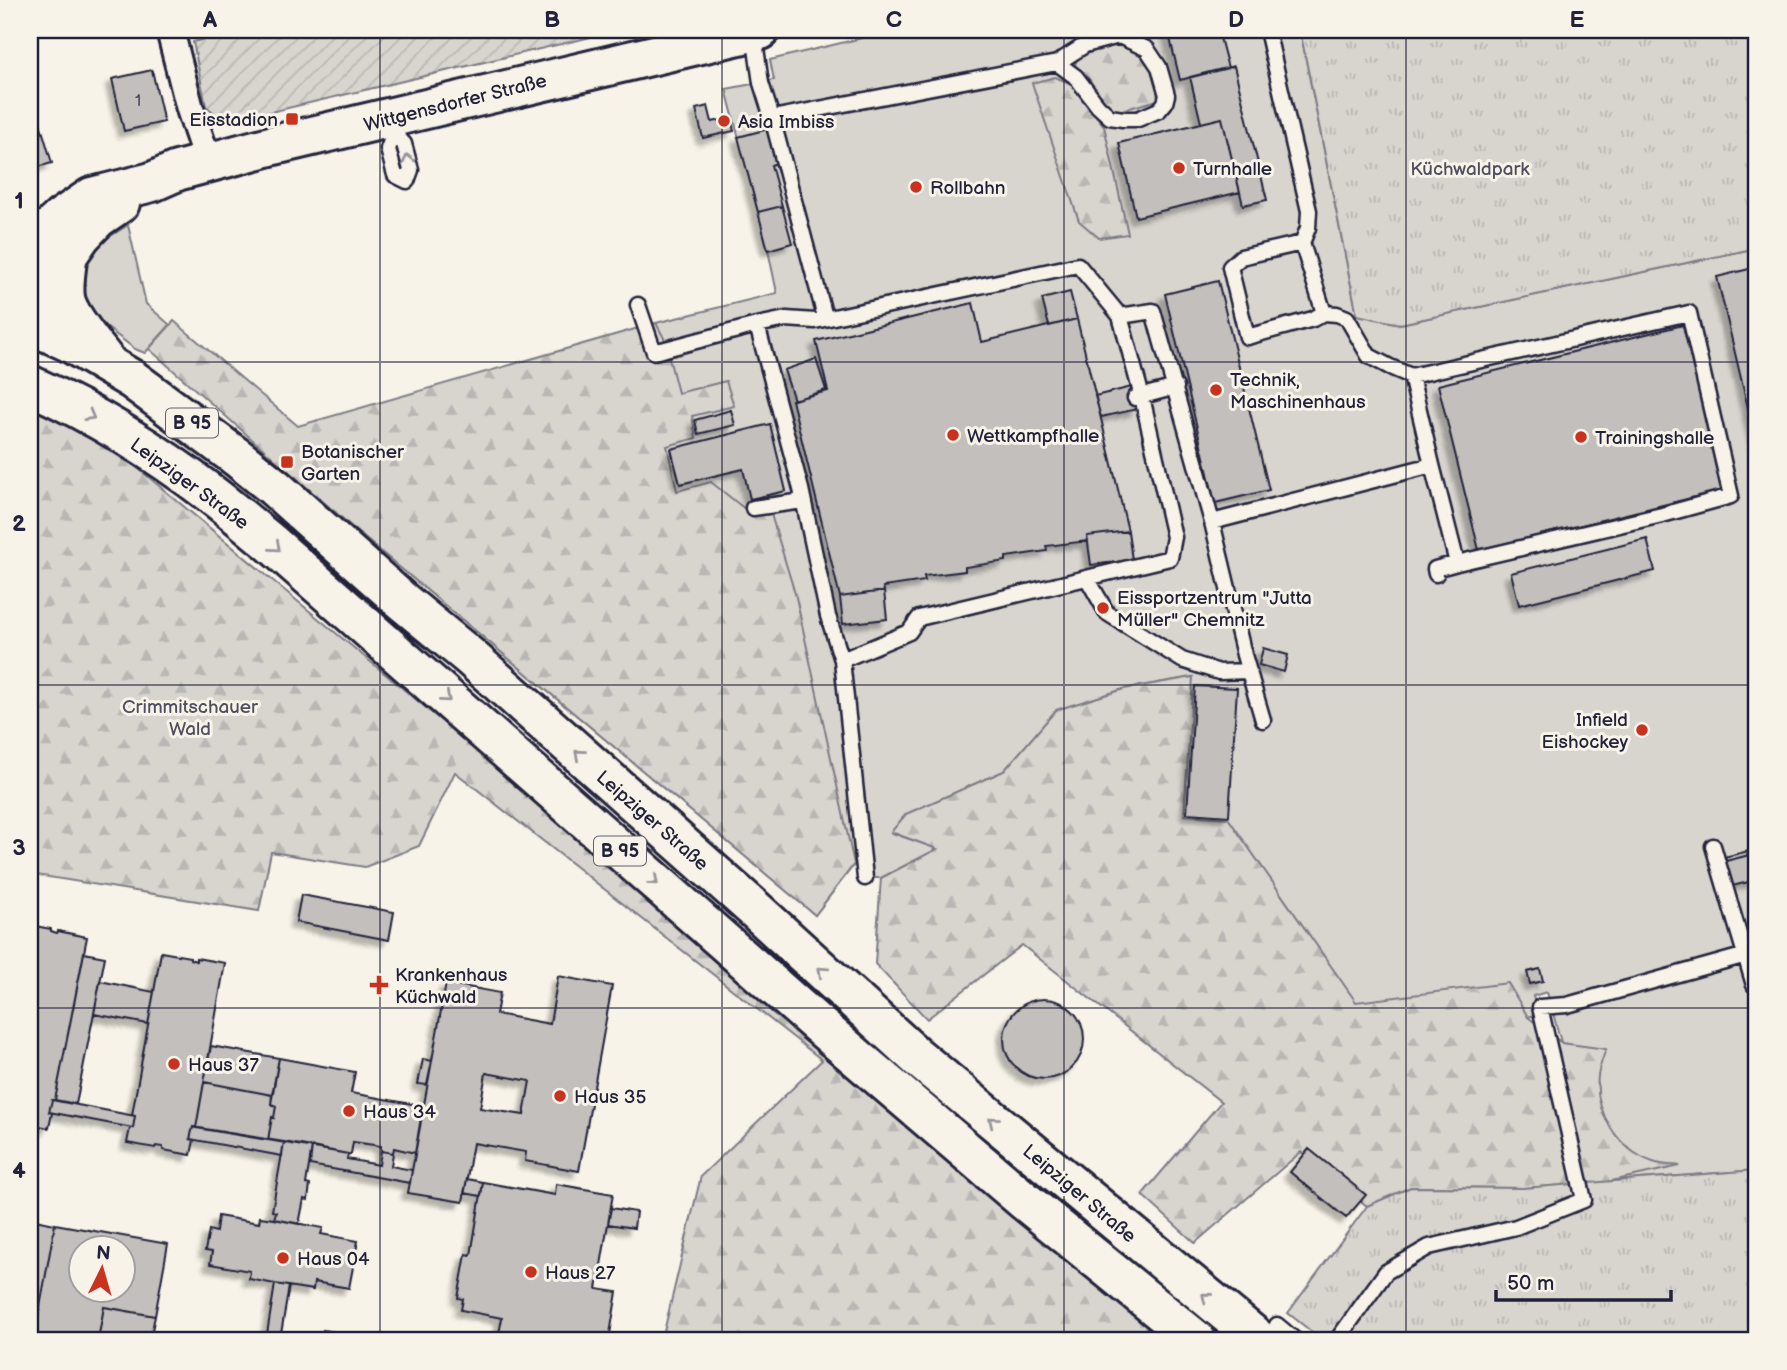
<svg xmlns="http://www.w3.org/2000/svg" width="1787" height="1370" viewBox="0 0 1787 1370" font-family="'Balsamiq Sans',sans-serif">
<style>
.grass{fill:#d8d5cf;stroke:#7d7c85;stroke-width:2}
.forest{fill:url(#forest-firs);stroke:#7d7c85;stroke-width:2}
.park{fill:url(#park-tufts);stroke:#7d7c85;stroke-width:2}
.garden{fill:url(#garden-furrows);stroke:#7d7c85;stroke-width:2}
.building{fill:#c2bfbd;stroke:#22223b;stroke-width:2;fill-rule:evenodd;filter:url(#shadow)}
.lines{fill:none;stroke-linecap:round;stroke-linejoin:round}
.lane-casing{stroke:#22223b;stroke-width:19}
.street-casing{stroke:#22223b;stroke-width:32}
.secondary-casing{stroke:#22223b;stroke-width:44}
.primary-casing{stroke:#22223b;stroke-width:44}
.lane{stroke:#f7f3e8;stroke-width:14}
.street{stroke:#f7f3e8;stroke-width:26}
.secondary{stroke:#f7f3e8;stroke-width:38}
.primary{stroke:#f7f3e8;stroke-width:38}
.oneway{stroke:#97959a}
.grid{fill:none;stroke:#22223b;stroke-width:2;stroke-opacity:0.55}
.poi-dot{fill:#c8321e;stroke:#f7f3e8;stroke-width:2.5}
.labels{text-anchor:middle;stroke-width:6;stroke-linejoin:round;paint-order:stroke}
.number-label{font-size:16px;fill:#4a495c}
.shield{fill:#f7f3e8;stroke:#62616f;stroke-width:2}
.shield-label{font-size:18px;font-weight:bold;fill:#22223b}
.street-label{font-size:19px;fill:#22223b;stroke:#f7f3e8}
.poi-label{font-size:19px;fill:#22223b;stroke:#f7f3e8;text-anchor:start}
.park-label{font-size:19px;fill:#504f60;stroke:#f7f3e8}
.neatline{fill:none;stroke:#22223b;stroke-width:2.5}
.grid-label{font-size:23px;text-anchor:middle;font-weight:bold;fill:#22223b}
</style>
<defs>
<pattern id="forest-firs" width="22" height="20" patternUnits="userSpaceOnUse" patternTransform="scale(1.75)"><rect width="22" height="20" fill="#d8d5cf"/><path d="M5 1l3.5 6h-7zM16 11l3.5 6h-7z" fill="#b9b7b3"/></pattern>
<pattern id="park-tufts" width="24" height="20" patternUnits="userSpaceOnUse" patternTransform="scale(1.75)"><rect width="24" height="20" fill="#d8d5cf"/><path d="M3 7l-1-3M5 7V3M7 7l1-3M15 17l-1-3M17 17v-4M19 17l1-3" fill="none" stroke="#b9b7b3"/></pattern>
<pattern id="garden-furrows" width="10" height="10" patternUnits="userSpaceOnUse" patternTransform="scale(1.75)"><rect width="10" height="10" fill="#d8d5cf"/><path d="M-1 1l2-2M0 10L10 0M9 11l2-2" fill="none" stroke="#b9b7b3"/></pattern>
<filter id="shadow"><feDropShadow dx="-6" dy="6" stdDeviation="2" flood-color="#0004"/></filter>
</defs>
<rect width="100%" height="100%" fill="#f7f3e8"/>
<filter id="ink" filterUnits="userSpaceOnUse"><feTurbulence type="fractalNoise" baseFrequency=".0143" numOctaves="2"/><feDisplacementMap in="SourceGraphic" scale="14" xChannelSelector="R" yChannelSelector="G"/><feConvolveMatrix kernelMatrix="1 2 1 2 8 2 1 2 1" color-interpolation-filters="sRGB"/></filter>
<g filter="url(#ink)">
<path class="grass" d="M895,30H1300L1357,315L1400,324L1757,248V1170L1600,1182L1547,992L1533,996L1537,1014L1528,1017L1344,1045L1184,815L1192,677L1124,689L1056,710L1004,771L906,814L892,833L938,849L881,878H865L854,865L815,915L367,540L312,491L315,421L660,337L656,323L777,293L768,250L726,89L774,80L770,60Z
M128,225L146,304L170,325L145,353L135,349L97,320L88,308L82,279L91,249Z"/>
<path class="forest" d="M1123,45C1155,62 1155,65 1158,100L1111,113L1075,65L1079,54L1104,46Z
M1055,77L1072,84L1104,126L1128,234L1099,238L1079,221L1032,83Z
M174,321L298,426L656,323L664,338L678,393L726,381L734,406L692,416L696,438L667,446L677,491L711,482L750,513L770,511L796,597L854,864L815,915L367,540L149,349Z
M30,396H51L1186,1340H662L701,1176L822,1060L455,772L419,846L365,867L271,852L259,911L30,874Z
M1193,677L1184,815L1228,818L1356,1002L1508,983L1528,1017L1562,1043L1606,1049C1603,1058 1599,1067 1598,1076C1594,1112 1618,1150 1653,1162C1661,1165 1671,1165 1680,1166L1607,1182L1523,1188L1411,1187L1367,1206L1301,1152L1195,1243L1142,1195L1221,1102L1022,945L927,1019L875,964L881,878L937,849L891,832L906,814L1004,771L1056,710L1124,689Z"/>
<path class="park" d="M1300,30H1757V248L1400,324L1357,315Z
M1757,1170V1340H1322L1288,1313L1367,1206L1411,1187L1523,1188Z"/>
<path class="garden" d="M241,30H621L245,118L223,120L206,106L193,42Z"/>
<path class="building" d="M1168,30H1218L1228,68L1180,80Z
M1234,66L1267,200L1243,205L1222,118L1201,123L1190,77Z
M152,70L164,122L124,131L112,79Z
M708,106L712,122L731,118L734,131L703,138L696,109Z
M1222,118L1240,192L1136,217L1119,143Z
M40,123L52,163L30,169V126Z
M768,129L777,163L771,165L782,206L758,212L738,137Z
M782,206L792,243L768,250L758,212Z
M1757,267V446L1717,277Z
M1218,281L1269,490L1215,503L1165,294Z
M1070,292L1077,319L1049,326L1042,299Z
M973,303L982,342L1077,319L1128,531L1087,536L1088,541L1046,546L1047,551L1006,557V561L965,567V571L924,576L925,581L883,587L884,591L840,597L792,400L828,391L816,341Z
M1683,325L1724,490L1479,550L1438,385Z
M816,359L826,390L794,400L784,370Z
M1132,387L1137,409L1101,417L1095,396Z
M731,410L735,425L698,434L695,420Z
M770,424L786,491L750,499L743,469L680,484L671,449Z
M1128,531L1132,560L1091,565L1087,536Z
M1647,539L1655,571L1519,605L1511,573Z
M884,591L887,619L843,624L840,597Z
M1263,648L1288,655L1284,672L1259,665Z
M1195,686L1237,688L1229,816L1187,813Z
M1757,849V853L1726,861L1730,875L1725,876L1720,858Z
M1757,853V880L1732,886L1726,861Z
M301,895L394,912L389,940L296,922Z
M30,925L51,929V931L57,933L58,931L87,937L55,1100H52L49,1112L52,1113L49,1128L30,1124Z
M161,952L190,957V959L196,961V958L225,963L196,1128L193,1127L190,1139L194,1140L191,1155L163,1150V1147L156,1146L155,1148L127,1143L130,1128H133L135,1116L132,1115Z
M84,953L105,957L76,1104L55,1100Z
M1540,969L1543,981L1530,984L1527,972Z
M558,976L612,986L579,1171L525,1161L526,1152L473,1143L463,1202L408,1193L446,983L500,993L496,1014L550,1024ZM486,1073L530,1081L524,1115L480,1108Z
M100,981L154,992L148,1024L94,1014Z
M1004 1039a40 40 0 1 1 80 0a40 40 0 1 1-80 0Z
M211,1046L279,1058L272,1095L204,1082Z
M279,1058L355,1072L351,1093L423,1106L415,1153L394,1148L393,1153L381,1151V1146L353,1142L351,1154H348L268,1140L272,1117L274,1118L276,1106L271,1104Z
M423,1059L432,1061L427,1085L418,1084Z
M204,1082L272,1095L271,1104L276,1106L274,1118L272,1117L268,1140L196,1128Z
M52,1100L135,1116L133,1128L49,1112Z
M193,1127L284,1142L282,1156L190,1139Z
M284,1142L312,1147L306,1184L310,1185L308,1200L304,1199L299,1224L274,1219L276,1212L272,1211Z
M312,1147L348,1154L347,1159L379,1165L381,1151L393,1153L391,1166L412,1170L410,1183L310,1165Z
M1309,1149L1366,1195L1346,1218L1290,1172Z
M467,1179L483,1182L481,1196L464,1193Z
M483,1182L555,1195L556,1184L613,1194L597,1289L617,1292L609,1340L498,1339L502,1318L461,1310L463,1299L458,1298L466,1254L471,1255Z
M611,1208L636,1212L634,1228L608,1224Z
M218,1216L259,1223L260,1217L274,1219L323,1228L321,1234L358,1241L349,1288L314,1282L313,1290L275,1284L249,1279L250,1271L210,1264L212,1252L205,1251L209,1230L216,1232Z
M30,1219L55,1224L40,1307L30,1305Z
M55,1224L168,1244L155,1316L104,1307L98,1340H34ZM80,1248H122V1290H80Z
M275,1284L289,1286L280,1340H266Z
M104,1307L155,1316L150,1340H98Z
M323,1330L375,1339L374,1340H321Z"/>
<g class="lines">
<g class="lane-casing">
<path id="lane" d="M1267,30L1309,211L1308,228L1302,243L1324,313L1337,314L1347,318L1369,356L1390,367L1411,376L1432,465L1457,563L1435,569L1436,574
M754,34L761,83L772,118L1057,63L1085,45L1119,36L1147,49L1159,67L1167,95L1165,103L1159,110L1138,119H1123L1110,117L1098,106L1076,77L1057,63
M772,118L825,317
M391,121L394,133L388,149L395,175L407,181L411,170L404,144L394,133
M1302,243L1241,257L1230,267L1247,337L1313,319L1324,313
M1078,265L1120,316L1142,397L1174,537L1170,558L919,618L909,632L842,660L828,616L801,489L757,325L786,319L815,321Z
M638,305L654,352L757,325
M1120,316L1153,311L1212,522L1244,655L1263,720
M1411,376L1689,313L1731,496L1662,515L1457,563
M1135,398L1176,387
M753,508L803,501
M1212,522L1432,465
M1087,578L1107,613L1182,660L1219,672L1249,671
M842,660L865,878
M1713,846L1754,985
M1277,1325L1295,1340
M1337,1340L1386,1272L1429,1247L1516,1227L1584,1200L1540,1007L1567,1005L1757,952"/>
</g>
<g class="street-casing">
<path id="street" d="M170,30L190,109L208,162"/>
</g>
<g class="secondary-casing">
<path id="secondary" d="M30,247L61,218L92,197L152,182L177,171L274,145L760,30
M68,253C66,268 63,283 65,298C68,316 95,347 107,363
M30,310L81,236L98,218L120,203"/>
</g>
<g class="primary-casing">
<path id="primary" d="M30,324L69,342L133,380L238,458L274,487L402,601L469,656L751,906L917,1057L1259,1340
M30,385C94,414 155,451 211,494C231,509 250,526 270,542L814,1021L1026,1202L1196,1340"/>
</g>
<use href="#lane" class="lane"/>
<use href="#street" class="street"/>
<use href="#secondary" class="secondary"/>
<use href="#primary" class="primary"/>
</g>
<defs><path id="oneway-chevron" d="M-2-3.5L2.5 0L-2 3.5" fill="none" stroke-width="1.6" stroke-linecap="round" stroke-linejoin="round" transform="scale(1.75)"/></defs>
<g class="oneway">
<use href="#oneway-chevron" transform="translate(408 159) rotate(-103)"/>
<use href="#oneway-chevron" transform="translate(90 416) rotate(30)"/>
<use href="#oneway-chevron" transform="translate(276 547) rotate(41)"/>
<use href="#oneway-chevron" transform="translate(446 698) rotate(41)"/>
<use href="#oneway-chevron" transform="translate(579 754) rotate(-139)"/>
<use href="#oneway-chevron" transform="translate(654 881) rotate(41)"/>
<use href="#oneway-chevron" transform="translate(822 971) rotate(-138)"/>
<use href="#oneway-chevron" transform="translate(993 1121) rotate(-140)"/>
<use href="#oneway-chevron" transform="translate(1206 1297) rotate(-141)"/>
</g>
</g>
<path class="grid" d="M380,30V1340M722,30V1340M1064,30V1340M1406,30V1340M30,362H1757M30,685H1757M30,1008H1757"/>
<g class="poi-dot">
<rect x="285" y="112" width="14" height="14" rx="3.5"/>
<circle cx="724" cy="121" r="7"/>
<circle cx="1179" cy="168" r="7"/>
<circle cx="916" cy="187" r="7"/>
<circle cx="1216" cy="390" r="7"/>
<circle cx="953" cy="435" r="7"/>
<circle cx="1581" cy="437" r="7"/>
<rect x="280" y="455" width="14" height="14" rx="3.5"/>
<circle cx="1103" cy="608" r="7"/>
<circle cx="1642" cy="730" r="7"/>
<path d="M375.5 974.5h7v7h7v7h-7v7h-7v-7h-7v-7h7z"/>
<circle cx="174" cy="1064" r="7"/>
<circle cx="560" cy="1096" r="7"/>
<circle cx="349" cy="1111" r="7"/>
<circle cx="283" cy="1258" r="7"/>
<circle cx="531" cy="1272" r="7"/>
</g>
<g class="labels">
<g class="number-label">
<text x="138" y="106">1</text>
</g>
<g class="shield">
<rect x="166" y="408.5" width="52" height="29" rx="5"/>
<rect x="594" y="836.5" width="52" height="29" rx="5"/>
</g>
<g class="shield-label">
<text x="192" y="429">B 95</text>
<text x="620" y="857">B 95</text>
</g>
<g class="street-label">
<text transform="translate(455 102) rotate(-14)" y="7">Wittgensdorfer Straße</text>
<text transform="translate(190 483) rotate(36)" y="7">Leipziger Straße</text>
<text transform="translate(653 820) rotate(41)" y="7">Leipziger Straße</text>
<text transform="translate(1080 1193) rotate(40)" y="7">Leipziger Straße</text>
</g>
<g class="poi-label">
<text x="278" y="126" text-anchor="end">Eisstadion</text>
<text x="738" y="128">Asia Imbiss</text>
<text x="1193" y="175">Turnhalle</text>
<text x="930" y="194">Rollbahn</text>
<text x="1230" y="386">Technik,<tspan x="1230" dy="22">Maschinenhaus</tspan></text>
<text x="967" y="442">Wettkampfhalle</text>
<text x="1595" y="444">Trainingshalle</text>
<text x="301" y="458">Botanischer<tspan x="301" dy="22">Garten</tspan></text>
<text x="1117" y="604">Eissportzentrum "Jutta<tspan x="1117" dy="22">Müller" Chemnitz</tspan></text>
<text x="1628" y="726" text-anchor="end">Infield<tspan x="1628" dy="22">Eishockey</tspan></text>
<text x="395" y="981">Krankenhaus<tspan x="395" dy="22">Küchwald</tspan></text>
<text x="188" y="1071">Haus 37</text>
<text x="574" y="1103">Haus 35</text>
<text x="363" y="1118">Haus 34</text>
<text x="297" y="1265">Haus 04</text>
<text x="545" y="1279">Haus 27</text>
</g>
<g class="park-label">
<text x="1470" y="175">Küchwaldpark</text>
<text x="190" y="713">Crimmitschauer<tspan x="190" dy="22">Wald</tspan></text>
</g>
</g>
<rect width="1787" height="1370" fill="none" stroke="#f7f3e8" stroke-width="77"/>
<g transform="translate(102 1269) rotate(5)"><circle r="33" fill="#f7f3e8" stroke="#a29fa3" stroke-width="2"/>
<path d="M0-5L12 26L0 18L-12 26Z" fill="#c8321e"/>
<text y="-10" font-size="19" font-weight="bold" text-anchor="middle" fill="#22223b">N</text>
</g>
<path d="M1496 1290v10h175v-10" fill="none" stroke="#22223b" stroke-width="3.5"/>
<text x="1507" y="1290" font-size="21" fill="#22223b" stroke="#f7f3e8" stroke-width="5" paint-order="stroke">50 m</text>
<rect x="38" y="38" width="1710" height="1294" class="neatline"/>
<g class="grid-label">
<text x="210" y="27">A</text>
<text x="552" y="27">B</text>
<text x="894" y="27">C</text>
<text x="1236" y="27">D</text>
<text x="1577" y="27">E</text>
<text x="19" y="208">1</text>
<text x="19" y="531">2</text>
<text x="19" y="855">3</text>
<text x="19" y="1178">4</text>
</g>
</svg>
